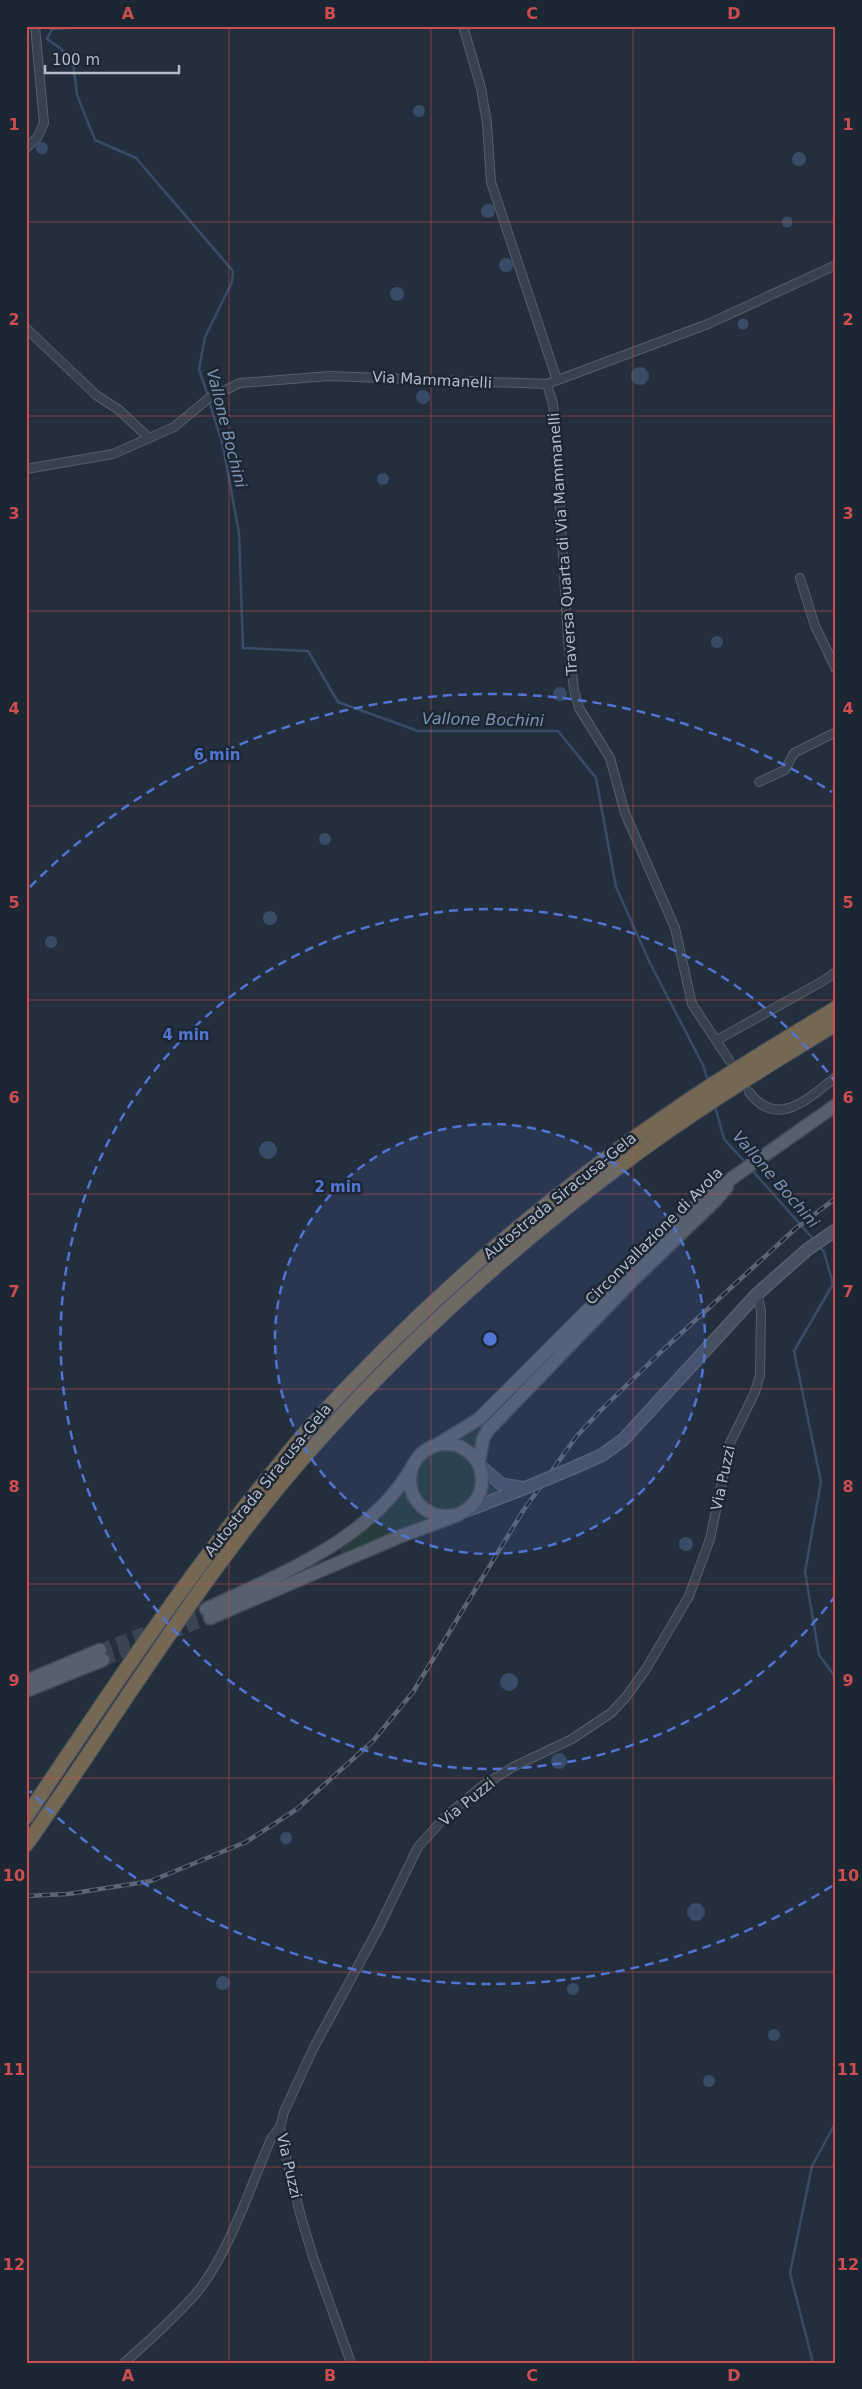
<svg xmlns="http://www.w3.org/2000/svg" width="862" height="2389" viewBox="0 0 862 2389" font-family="'DejaVu Sans',sans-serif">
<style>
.green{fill:#263c3f}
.water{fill:#394c67}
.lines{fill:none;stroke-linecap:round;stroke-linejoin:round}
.stream{stroke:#394c67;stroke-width:2.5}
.primary-tunnel{stroke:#3a4453;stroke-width:12;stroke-dasharray:12 6;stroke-linecap:butt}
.minor-casing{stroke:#565f6c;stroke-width:10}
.secondary-casing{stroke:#565f6c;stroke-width:14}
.primary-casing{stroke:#414a57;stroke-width:15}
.motorway-casing{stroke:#434c59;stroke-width:16}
.minor{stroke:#38414e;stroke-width:8}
.secondary{stroke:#465061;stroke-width:11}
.primary{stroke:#56606e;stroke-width:12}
.motorway{stroke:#746855;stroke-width:14}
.rail-casing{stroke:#5a6575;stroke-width:4.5}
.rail{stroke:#1d2633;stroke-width:2.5;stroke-dasharray:8;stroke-linecap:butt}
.secondary-bridge-casing{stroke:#565f6c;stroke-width:14;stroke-linecap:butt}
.secondary-bridge{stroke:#465061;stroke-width:11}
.grid{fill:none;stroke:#ce4d50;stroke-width:1;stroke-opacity:0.55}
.ring{fill:none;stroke:#5274d3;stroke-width:2.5;stroke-dasharray:9 6}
.labels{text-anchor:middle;stroke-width:5;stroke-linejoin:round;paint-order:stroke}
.street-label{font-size:15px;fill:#b4bcc9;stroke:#1d2633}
.water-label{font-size:16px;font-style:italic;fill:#7c92b1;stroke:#1d2633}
.centre{fill:#5274d3;stroke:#1d2633;stroke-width:2.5}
.ring-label{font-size:15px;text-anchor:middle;font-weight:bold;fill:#5274d3;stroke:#1d2633;stroke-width:5;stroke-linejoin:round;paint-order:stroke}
.neatline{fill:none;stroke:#ce4d50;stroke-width:2}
.grid-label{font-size:16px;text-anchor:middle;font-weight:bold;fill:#ce4d50}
</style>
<rect width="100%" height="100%" fill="#242f3e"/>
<path class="green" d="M488,1421L477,1437L475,1448L462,1439Z
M417 1479a30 30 0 1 1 60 0a30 30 0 1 1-60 0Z
M488,1484L499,1492L485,1498Z
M405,1489L414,1506L430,1518L341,1553L340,1549L391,1505Z"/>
<path class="water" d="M413 111a6 6 0 1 1 12 0a6 6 0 1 1-12 0Z
M36 148a6 6 0 1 1 12 0a6 6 0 1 1-12 0Z
M792 159a7 7 0 1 1 14 0a7 7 0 1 1-14 0Z
M481 211a7 7 0 1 1 14 0a7 7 0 1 1-14 0Z
M781.5 222a5.5 5.5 0 1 1 11 0a5.5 5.5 0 1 1-11 0Z
M499 265a7 7 0 1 1 14 0a7 7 0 1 1-14 0Z
M390 294a7 7 0 1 1 14 0a7 7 0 1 1-14 0Z
M737.5 324a5.5 5.5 0 1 1 11 0a5.5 5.5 0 1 1-11 0Z
M631 376a9 9 0 1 1 18 0a9 9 0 1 1-18 0Z
M416 397a7 7 0 1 1 14 0a7 7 0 1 1-14 0Z
M377 479a6 6 0 1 1 12 0a6 6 0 1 1-12 0Z
M711 642a6 6 0 1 1 12 0a6 6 0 1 1-12 0Z
M553 694a7 7 0 1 1 14 0a7 7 0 1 1-14 0Z
M319 839a6 6 0 1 1 12 0a6 6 0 1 1-12 0Z
M263 918a7 7 0 1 1 14 0a7 7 0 1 1-14 0Z
M45 942a6 6 0 1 1 12 0a6 6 0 1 1-12 0Z
M259 1150a9 9 0 1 1 18 0a9 9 0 1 1-18 0Z
M679 1544a7 7 0 1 1 14 0a7 7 0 1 1-14 0Z
M500 1682a9 9 0 1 1 18 0a9 9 0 1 1-18 0Z
M551 1761a8 8 0 1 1 16 0a8 8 0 1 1-16 0Z
M280 1838a6 6 0 1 1 12 0a6 6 0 1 1-12 0Z
M687 1912a9 9 0 1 1 18 0a9 9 0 1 1-18 0Z
M216 1983a7 7 0 1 1 14 0a7 7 0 1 1-14 0Z
M567 1989a6 6 0 1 1 12 0a6 6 0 1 1-12 0Z
M768 2035a6 6 0 1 1 12 0a6 6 0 1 1-12 0Z
M703 2081a6 6 0 1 1 12 0a6 6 0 1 1-12 0Z"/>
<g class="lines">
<path class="stream" d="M98,26L52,29L47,39L60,48L73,62L77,95L95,140L136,158L233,271L232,282L205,337L199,369L208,396
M209,401L223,446L239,533L243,648L308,651L338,702L418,731H558L596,778L616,887L650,963L703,1065L708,1081
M715,1106L724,1139L746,1163
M751,1169L814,1240
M819,1246L824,1252L833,1284L794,1351L821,1482L805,1572L819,1655L836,1678
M813,2363L790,2273L812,2166L836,2122"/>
<path class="primary-tunnel" d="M100,1650L206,1609
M103,1660L210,1618"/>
<g class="minor-casing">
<path id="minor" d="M463,26L481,88L487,123L491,182L557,380
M26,148L37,138L44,123L35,26
M26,328L96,395L119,410L149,438
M547,384L553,404L555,424L568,640L574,690L579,708L610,758L625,813L675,928L692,1004L729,1060
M26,469L113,454L174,427L209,398L240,383L329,376L547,384L708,324L836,265
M800,578L815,626L836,669
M759,782L785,770L794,753L836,732
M717,1040L823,981L836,972
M749,1092C777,1130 809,1098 836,1077
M124,2363C149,2341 176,2317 198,2291C230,2251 250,2187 271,2139L280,2127
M351,2363L313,2257L301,2217L282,2141L280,2127L284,2112L313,2049L378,1929L418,1847L445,1817L482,1786L513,1767L572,1739L611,1713L626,1697L646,1669L689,1596L710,1539L730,1443L755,1392L760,1375L761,1310L757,1294"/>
</g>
<g class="secondary-casing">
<path id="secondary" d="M480,1466L501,1484L523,1488
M573,1468L602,1455L623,1440L757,1294L808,1249L836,1230
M466,1511L525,1488"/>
</g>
<g class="primary-casing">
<path id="primary" d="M410 1480a36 36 0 1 1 72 0a36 36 0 1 1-72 0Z
M438,1444L479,1419L669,1229L708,1195L836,1105
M479,1462L483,1439L488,1430L633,1280L714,1202L727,1187
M206,1609C278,1575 371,1540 412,1467
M210,1618L401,1536L458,1515
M26,1681L100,1650
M26,1691L103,1660"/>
</g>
<g class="motorway-casing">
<path id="motorway" d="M26,1817C102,1704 176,1591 262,1485C278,1466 293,1446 310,1427C421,1305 546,1196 683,1104C733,1070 785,1039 836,1008
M26,1845C123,1708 209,1561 322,1437C412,1337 513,1247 620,1166C689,1114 762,1069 836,1024"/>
</g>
<use href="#minor" class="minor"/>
<use href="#secondary" class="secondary"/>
<use href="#primary" class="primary"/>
<use href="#motorway" class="motorway"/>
<g class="rail-casing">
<path id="rail" d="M26,1896L68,1894L151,1881L246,1842L297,1809L373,1741L413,1692L523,1511L576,1437L601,1410L664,1349L795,1229L836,1198"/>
</g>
<use href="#rail" class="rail"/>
<g class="secondary-bridge-casing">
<path id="secondary-bridge" d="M525,1488L573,1468"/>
</g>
<use href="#secondary-bridge" class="secondary-bridge"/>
</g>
<path class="grid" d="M229,26V2363M431,26V2363M633,26V2363M26,222H836M26,416H836M26,611H836M26,806H836M26,1000H836M26,1194H836M26,1389H836M26,1584H836M26,1778H836M26,1972H836M26,2167H836"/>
<circle cx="490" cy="1339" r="215" fill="#5274d3" fill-opacity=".12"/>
<g class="ring">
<circle cx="490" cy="1339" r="215"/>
<path d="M836 1595A430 430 0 1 1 836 1083"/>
<path d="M832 1886A645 645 0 0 1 30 1791M30 887A645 645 0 0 1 832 792"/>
</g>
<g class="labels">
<g class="street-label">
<text transform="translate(432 380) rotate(3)" y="5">Via Mammanelli</text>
<text transform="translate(563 544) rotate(-94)" y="5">Traversa Quarta di Via Mammanelli</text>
<text transform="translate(560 1196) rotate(-39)" y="5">Autostrada Siracusa-Gela</text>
<text transform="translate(654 1236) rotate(-45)" y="5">Circonvallazione di Avola</text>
<text transform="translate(723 1478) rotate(-78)" y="5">Via Puzzi</text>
<text transform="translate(268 1480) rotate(-51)" y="5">Autostrada Siracusa-Gela</text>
<text transform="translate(467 1802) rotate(-39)" y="5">Via Puzzi</text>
<text transform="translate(289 2166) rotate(77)" y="5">Via Puzzi</text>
</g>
<g class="water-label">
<text transform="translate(227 428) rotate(76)" y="6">Vallone Bochini</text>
<text transform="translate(483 719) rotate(1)" y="6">Vallone Bochini</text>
<text transform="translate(776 1179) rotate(49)" y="6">Vallone Bochini</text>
</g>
</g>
<circle cx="490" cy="1339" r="8" class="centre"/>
<g class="ring-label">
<text x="217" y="760">6 min</text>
<text x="186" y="1040">4 min</text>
<text x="338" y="1192">2 min</text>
</g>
<rect width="862" height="2389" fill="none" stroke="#1d2633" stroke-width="55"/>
<path d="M45 65v8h134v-8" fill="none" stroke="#b4bcc9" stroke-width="2.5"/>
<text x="52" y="65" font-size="15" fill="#b4bcc9" stroke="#1d2633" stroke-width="4" paint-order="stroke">100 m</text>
<rect x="28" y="28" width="806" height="2334" class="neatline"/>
<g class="grid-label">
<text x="128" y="19">A</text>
<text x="330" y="19">B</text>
<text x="532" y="19">C</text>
<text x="734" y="19">D</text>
<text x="14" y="130">1</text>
<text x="848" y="130">1</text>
<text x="14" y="325">2</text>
<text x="848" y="325">2</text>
<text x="14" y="519">3</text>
<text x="848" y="519">3</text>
<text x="14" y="714">4</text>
<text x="848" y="714">4</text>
<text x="14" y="908">5</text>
<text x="848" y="908">5</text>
<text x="14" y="1103">6</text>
<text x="848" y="1103">6</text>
<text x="14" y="1297">7</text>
<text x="848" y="1297">7</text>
<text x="14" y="1492">8</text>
<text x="848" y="1492">8</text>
<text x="14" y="1686">9</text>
<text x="848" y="1686">9</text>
<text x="14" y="1881">10</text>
<text x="848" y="1881">10</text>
<text x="14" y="2075">11</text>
<text x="848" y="2075">11</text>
<text x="14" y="2270">12</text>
<text x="848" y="2270">12</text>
<text x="128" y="2381">A</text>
<text x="330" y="2381">B</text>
<text x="532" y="2381">C</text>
<text x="734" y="2381">D</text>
</g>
</svg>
